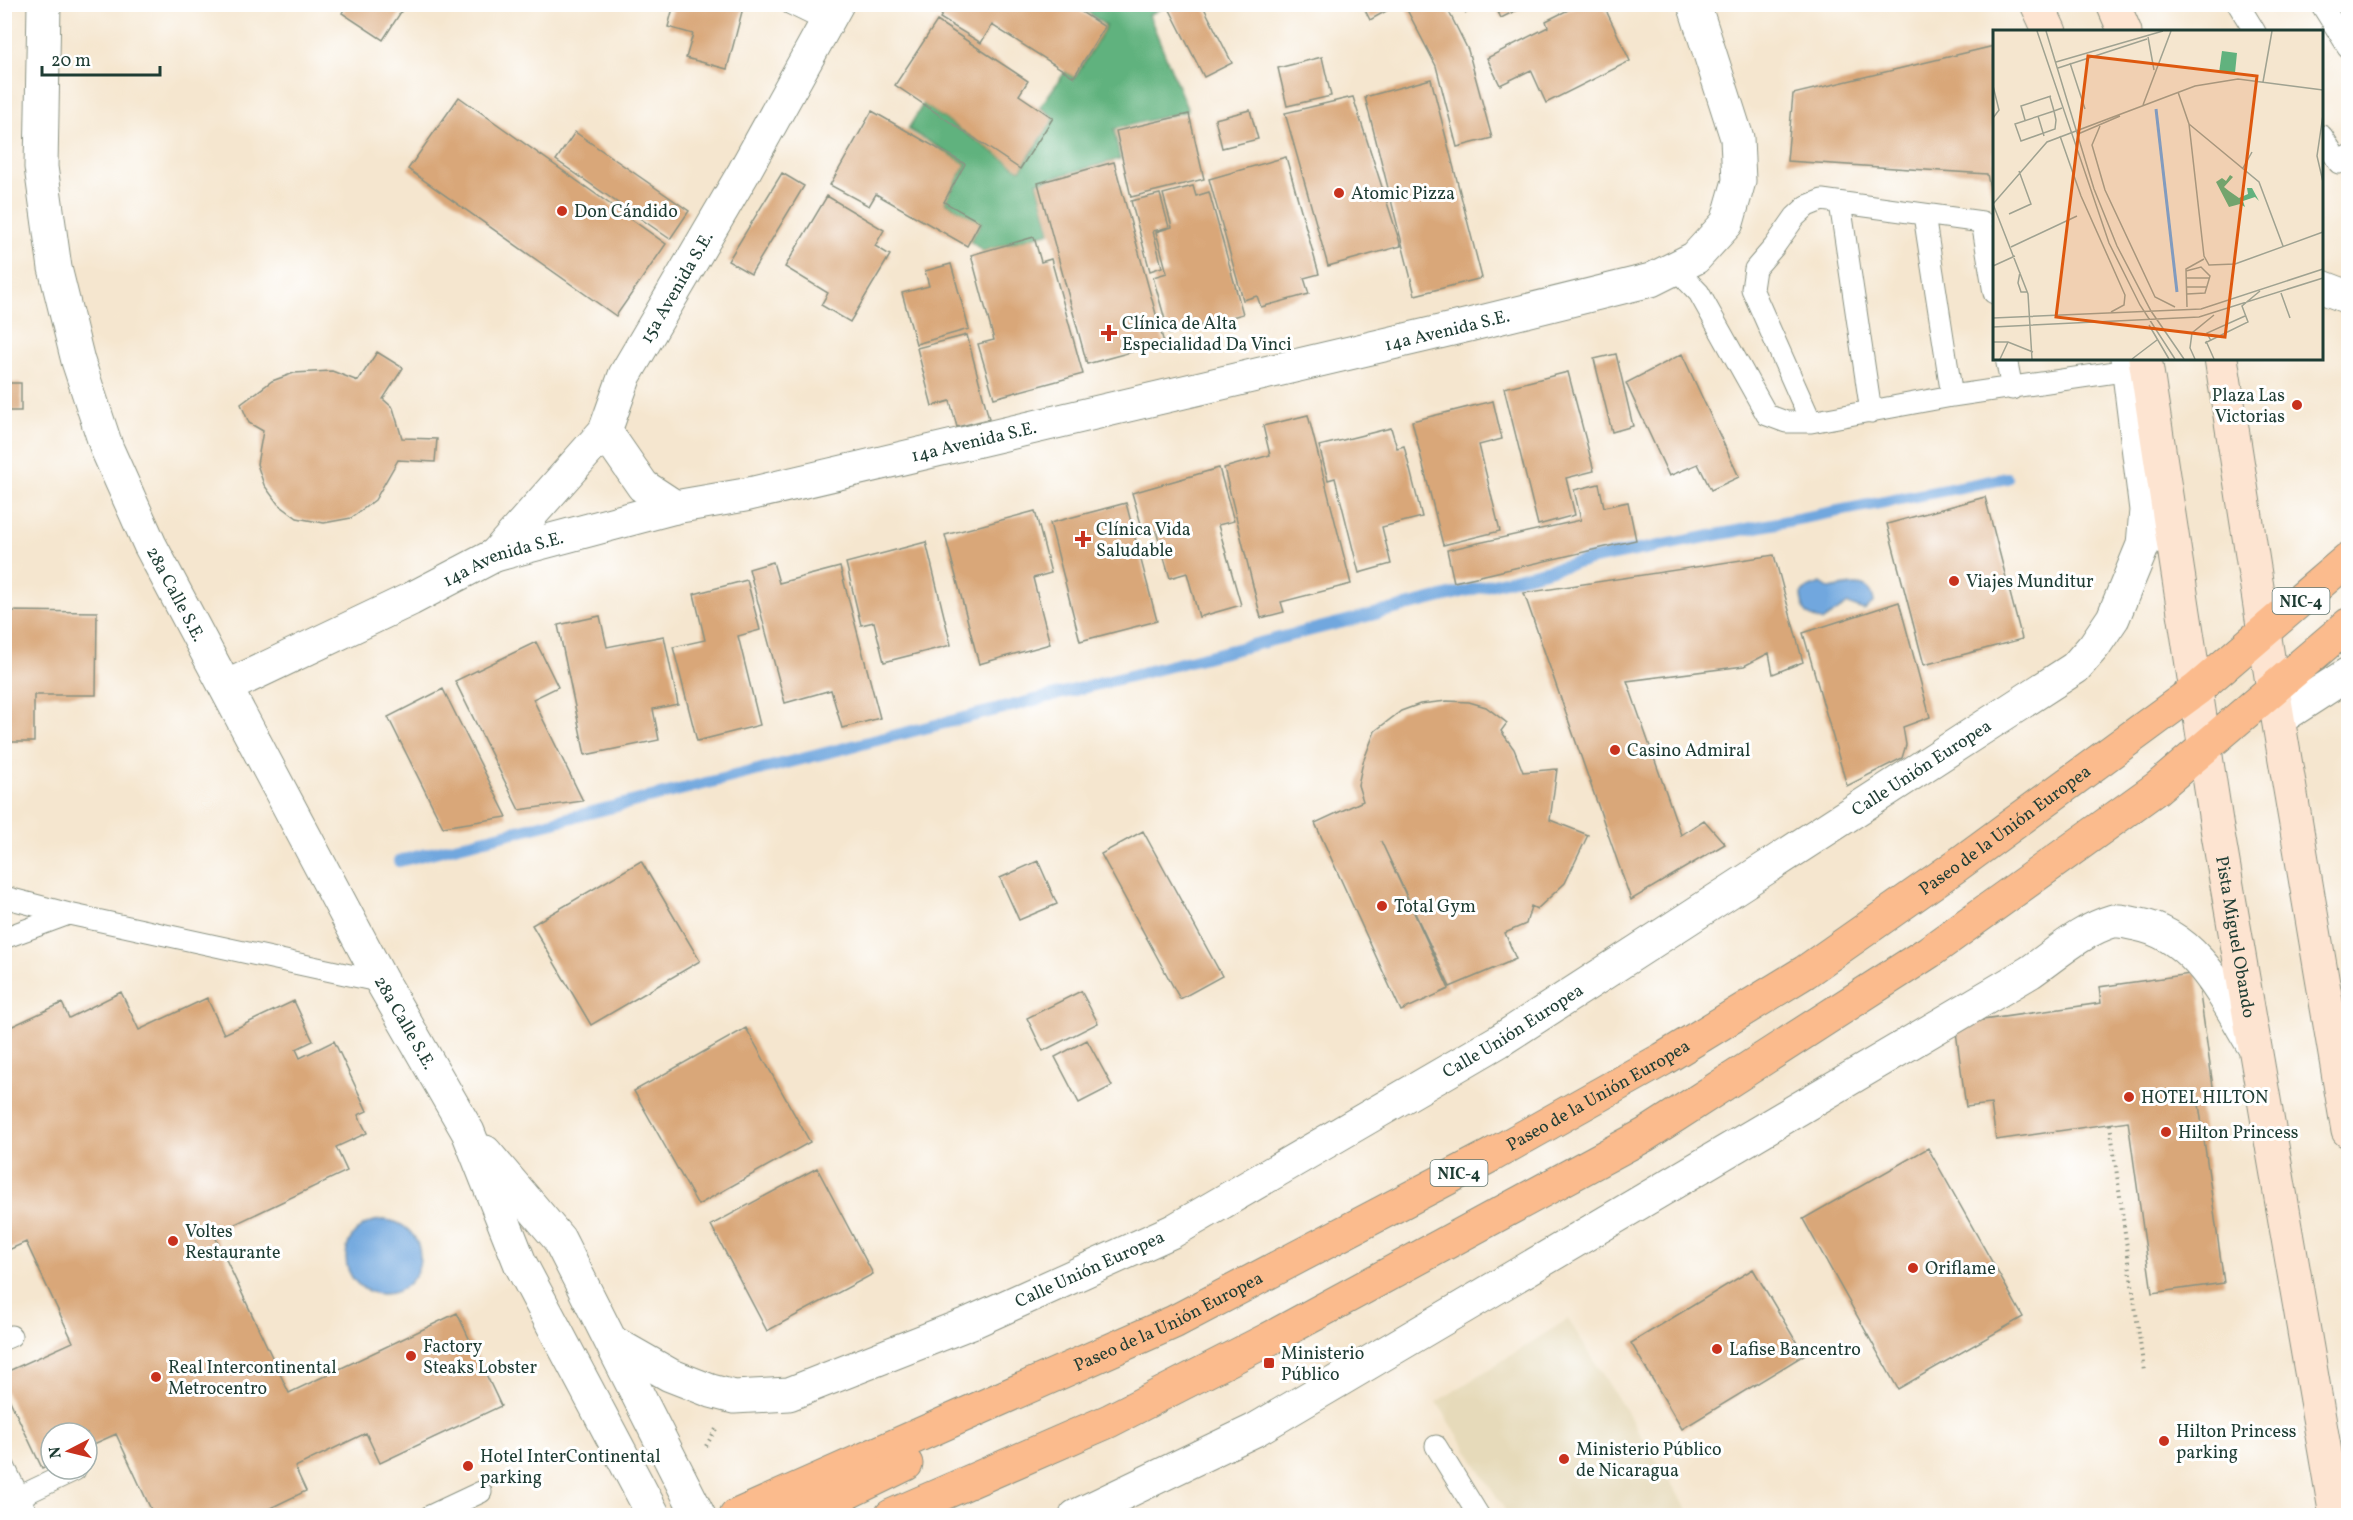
<svg xmlns="http://www.w3.org/2000/svg" width="2353" height="1520" viewBox="0 0 2353 1520" font-family="Vollkorn,serif">
<style>
.built{fill:#e6daba}
.forest{fill:#61b27e;stroke:#407859;stroke-width:1.5}
.water{fill:#71a7de;stroke:#487289;stroke-width:1.5}
.lines{fill:none;stroke-linecap:round;stroke-linejoin:round}
.stream{stroke:#71a7de;stroke-width:12}
.building{fill:#d9a779}
.service-casing{stroke:#8a9282;stroke-width:23}
.minor-casing{stroke:#8a9282;stroke-width:35}
.secondary-casing{stroke:#8a9282;stroke-width:35}
.trunk-casing{stroke:#8a9282;stroke-width:35}
.path{stroke:#8a9282;stroke-width:4;stroke-dasharray:1.5 4.5;stroke-linecap:butt}
.service{stroke:#fff;stroke-width:21}
.minor{stroke:#fff;stroke-width:33}
.secondary{stroke:#fde4d1;stroke-width:33}
.trunk{stroke:#fbbb8d;stroke-width:33}
.poi-dot{fill:#c8321e;stroke:#fff;stroke-width:2}
.labels{text-anchor:middle;stroke-width:6;stroke-linejoin:round;paint-order:stroke}
.shield{fill:#fff;stroke:#627771;stroke-width:1.5}
.shield-label{font-size:16px;font-weight:bold;fill:#1f3d34}
.poi-label{font-size:18px;fill:#1f3d34;stroke:#fff;text-anchor:start}
.street-label{font-size:18px;fill:#1f3d34;stroke:#fff}
.inset-river{fill:none;stroke:#71a7de;stroke-width:3}
.inset-road{fill:none;stroke:#9fa291;stroke-width:1.5}
.view{fill:#de580e;fill-opacity:0.15;stroke:#de580e;stroke-width:3}
.inset-edge{fill:none;stroke:#1f3d34;stroke-width:3}
</style>
<rect width="100%" height="100%" fill="#fff"/>
<filter id="ink" filterUnits="userSpaceOnUse"><feTurbulence type="fractalNoise" baseFrequency=".0167" numOctaves="2"/><feDisplacementMap in="SourceGraphic" scale="12" xChannelSelector="R" yChannelSelector="G"/><feConvolveMatrix kernelMatrix="1 2 1 2 8 2 1 2 1" color-interpolation-filters="sRGB"/></filter>
<filter id="wash" filterUnits="userSpaceOnUse"><feTurbulence type="fractalNoise" baseFrequency=".008" numOctaves="4" result="noise"/><feDisplacementMap in="SourceGraphic" scale="24" xChannelSelector="R" yChannelSelector="G"/><feGaussianBlur stdDeviation="1.35" result="paint"/><feColorMatrix in="noise" values="0 0 0 0 0 0 0 0 0 0 0 0 0 0 0 0 0 1.4 0 .05"/><feComposite in="paint" operator="in"/></filter>
<g filter="url(#wash)">
<rect width="100%" height="100%" fill="#f5e6cf"/>
<path class="built" d="M1568,1319L1691,1515H1508L1437,1402Z"/>
<path class="forest" d="M1163,4L1164,7L1149,15L1188,111L1114,129L1120,159L1037,182L1050,232L983,251L970,241L981,223L945,202L966,164L908,129L923,104L1020,170L1055,118L1040,107L1065,72L1075,78L1106,26L1086,11L1084,5Z"/>
<path class="water" d="M1821,583L1830,589C1847,586 1871,577 1874,602L1864,610L1848,604L1823,621C1806,618 1802,610 1801,594L1807,588Z
M346 1257a37 37 0 1 1 74 0a37 37 0 1 1-74 0Z"/>
<g class="lines">
<path class="stream" d="M399,861L1588,560L2007,478"/>
</g>
<g id="blocks">
<path class="building" d="M347,4H406L383,40L342,13Z
M674,4H744L727,69L686,58L693,34L668,27Z
M949,4H1069L1105,27L1074,77L992,25L981,43L940,18Z
M1167,4H1202L1232,63L1204,77Z
M1362,4H1399L1370,20Z
M1404,4H1445L1468,50L1492,138L1457,147L1436,66Z
M1461,4H1483L1466,13Z
M1494,4H1529L1501,18Z
M1580,4H1603L1630,61L1546,103L1531,70L1500,85L1487,58L1548,27L1546,21Z
M937,21L1028,81L1019,95L1053,118L1020,169L895,85Z
M1994,46V206L1987,174L1787,161L1793,94Z
M1322,57L1331,96L1287,106L1278,68Z
M1431,79L1482,278L1415,295L1365,97Z
M459,97L666,244L616,316L408,169Z
M1353,97L1401,246L1328,266L1285,113Z
M1250,110L1258,139L1222,148L1215,119Z
M872,111L965,164L944,202L980,222L967,246L876,194L869,206L830,185Z
M1189,114L1204,179L1131,197L1116,131Z
M575,132L689,211L670,239L556,160Z
M1286,157L1319,274L1304,278L1309,294L1261,307L1257,296L1243,300L1209,179Z
M1114,162L1164,343L1087,364L1038,183Z
M782,173L804,186L751,274L728,261Z
M1193,186L1196,196L1209,192L1243,314L1169,334L1153,277L1167,273L1156,232L1172,227L1163,194Z
M1160,194L1169,227L1153,231L1162,267L1150,271L1131,201Z
M827,196L884,230L875,246L890,255L850,322L821,305L828,293L785,267Z
M1034,237L1041,262L1051,259L1083,374L994,398L978,344L994,340L971,255Z
M951,264L969,329L916,344L902,293L929,286L925,271Z
M967,335L989,419L957,427L950,401L932,406L917,348Z
M377,352L403,368L383,399L393,408L402,438L437,439L435,462L398,460L375,500L351,518L324,523L297,518L278,504L264,485L257,464L263,431L249,423L241,404L272,381L294,373L332,371L358,381Z
M1616,354L1633,426L1612,432L1594,359Z
M1682,354L1739,477L1711,490L1698,464L1669,476L1626,383Z
M1568,372L1594,471L1566,478L1575,515L1538,525L1504,388Z
M4,383H21V411H8L7,442H4Z
M1493,401L1502,439L1479,445L1500,531L1443,545L1412,421Z
M1308,415L1351,584L1281,602L1284,612L1261,618L1224,468L1270,455L1263,426Z
M1391,428L1397,448L1404,446L1422,517L1382,527L1391,564L1359,573L1335,478L1328,480L1319,446Z
M1219,468L1234,521L1218,525L1241,605L1199,617L1187,573L1170,578L1156,531L1144,534L1132,493Z
M1599,484L1604,507L1628,502L1636,540L1454,582L1447,550L1581,520L1574,490Z
M1985,497L2022,639L1924,665L1887,524Z
M1126,503L1157,621L1080,641L1050,523Z
M1035,511L1051,573L1033,578L1050,644L979,664L945,535Z
M926,542L951,645L884,662L874,622L861,625L846,563Z
M1774,555L1803,662L1773,674L1769,653L1744,666L1627,681L1681,835L1704,820L1725,844L1631,900L1524,593Z
M773,562L779,583L840,567L880,718L842,728L831,690L785,703L749,569Z
M747,580L760,630L738,636L760,725L697,741L673,647L705,640L694,594Z
M1899,602L1930,717L1903,727L1906,745L1902,758L1847,786L1803,633Z
M4,611L97,612L96,695H34V742H4Z
M600,616L607,647L664,636L678,704L653,709L659,740L585,755L558,625Z
M536,642L558,687L533,699L583,801L519,810L455,681Z
M443,689L507,817L443,827L388,717Z
M1447,701L1469,702L1486,707L1507,723L1501,731L1514,749L1523,772L1557,769L1550,820L1588,835L1565,883L1537,909L1531,906L1526,924L1505,933L1516,959L1450,987L1381,841L1449,989L1401,1011L1315,823L1363,801L1358,785L1363,762L1375,731L1401,711L1420,704Z
M1143,831L1222,976L1180,999L1101,854Z
M641,861L700,961L591,1025L532,925Z
M1038,861L1057,904L1019,920L1000,878Z
M2197,973L2215,1101L2199,1104L2224,1283L2152,1293L2128,1121L1996,1140L1991,1104L1966,1107L1955,1024L2101,1003L2099,987Z
M1081,991L1098,1023L1043,1051L1027,1018Z
M121,992L139,1030L207,998L224,1034L294,1001L313,1041L296,1049L300,1058L334,1041L367,1111L358,1115L367,1133L336,1147L347,1171L214,1234L289,1393L457,1313L501,1406L380,1463L366,1433L295,1467L306,1491L254,1516H154L116,1434L87,1447V1433H51V1464L42,1468L4,1388V1373L73,1342L26,1242L4,1252V1030L62,1003L69,1018Z
M746,1028L810,1142L698,1205L634,1091Z
M1087,1040L1112,1086L1079,1103L1055,1057Z
M1928,1148L2023,1317L1898,1389L1803,1219Z
M817,1168L873,1274L767,1331L711,1225Z
M1753,1269L1804,1355L1682,1429L1631,1343Z"/>
</g>
</g>
<g filter="url(#ink)">
<use href="#blocks" fill-opacity="0" stroke="#8a9282" stroke-width="1.5"/>
<g class="lines">
<g class="service-casing">
<path id="service" d="M791,4L828,22
M2238,4L2255,32
M2321,4L2348,47
M2322,136L2339,163L2348,156
M1840,203L1871,412
M1924,215L1952,396
M1676,269L1699,293L1767,415L1786,422H1811L1952,396L2129,370
M2006,358L2012,389
M1811,422L1752,289L1755,269L1774,247L1795,217L1807,206L1822,200L1982,222L1994,293
M4,897L69,914L382,982
M4,938L69,914
M4,1339L11,1336
M1436,1446L1479,1516
M4,1466L28,1516
M4,1504L75,1470
M430,1516L481,1492"/>
</g>
<g class="minor-casing">
<g id="minor">
<path id="s1" d="M44,4L41,167L55,268L78,361L107,449L150,545L382,982L468,1132L520,1263L654,1516"/>
<path d="M2322,287L2348,297"/>
<path d="M605,431L643,486L675,507"/>
<path id="s2" d="M495,555L605,431L625,375L744,172L837,4"/>
<path id="s3" d="M226,687L411,599L495,555L675,507L745,495L1469,325L1651,280L1695,258L1727,223L1739,181L1737,138L1694,4"/>
<path d="M2280,718L2348,674"/>
<path d="M485,1152L559,1239L699,1516"/>
<path id="s4" d="M614,1343L670,1375L711,1391L734,1397L789,1394L972,1322L1173,1231L1499,1041L2075,668L2094,646L2113,618L2143,545L2146,510L2127,358"/>
<path d="M1076,1516L1255,1430L2030,972C2056,954 2082,930 2113,921C2120,920 2129,923 2136,924C2197,935 2224,997 2253,1045"/>
</g>
</g>
<g class="secondary-casing">
<g id="secondary">
<path d="M2037,4L2050,32"/>
<path d="M2113,4L2125,32"/>
<path id="s5" d="M2145,358L2217,828L2336,1516"/>
<path d="M2221,358L2273,689L2348,1131"/>
</g>
</g>
<g class="trunk-casing">
<g id="trunk">
<path id="s6" d="M736,1516L1174,1322L1492,1155L1663,1059L1805,972L1956,866L2197,689L2348,559"/>
<path d="M799,1516L906,1464"/>
<path d="M891,1516L1109,1421L1269,1339L1645,1135L1929,952L2157,788L2348,625"/>
</g>
</g>
<path class="path" d="M2110,1124L2144,1371
M706,1446L716,1429"/>
<use href="#service" class="service"/>
<use href="#minor" class="minor"/>
<use href="#secondary" class="secondary"/>
<use href="#trunk" class="trunk"/>
</g>
</g>
<g class="poi-dot">
<circle cx="1339" cy="193" r="6"/>
<circle cx="562" cy="211" r="6"/>
<path d="M1106 324h6v6h6v6h-6v6h-6v-6h-6v-6h6z"/>
<circle cx="2297" cy="405" r="6"/>
<path d="M1080 530h6v6h6v6h-6v6h-6v-6h-6v-6h6z"/>
<circle cx="1954" cy="581" r="6"/>
<circle cx="1615" cy="750" r="6"/>
<circle cx="1382" cy="906" r="6"/>
<circle cx="2129" cy="1097" r="6"/>
<circle cx="2166" cy="1132" r="6"/>
<circle cx="173" cy="1241" r="6"/>
<circle cx="1913" cy="1268" r="6"/>
<circle cx="1717" cy="1349" r="6"/>
<circle cx="411" cy="1356" r="6"/>
<rect x="1263" y="1357" width="12" height="12" rx="3"/>
<circle cx="156" cy="1377" r="6"/>
<circle cx="2164" cy="1441" r="6"/>
<circle cx="1564" cy="1459" r="6"/>
<circle cx="468" cy="1466" r="6"/>
</g>
<g class="labels">
<g class="shield">
<rect x="2272.5" y="588" width="57" height="26" rx="4.5"/>
<rect x="1430.5" y="1160" width="57" height="26" rx="4.5"/>
</g>
<g class="shield-label">
<text x="2301" y="607">NIC-4</text>
<text x="1459" y="1179">NIC-4</text>
</g>
<g class="poi-label">
<text x="1351" y="199">Atomic Pizza</text>
<text x="574" y="217">Don Cándido</text>
<text x="1122" y="329">Clínica de Alta<tspan x="1122" dy="21">Especialidad Da Vinci</tspan></text>
<text x="2285" y="401" text-anchor="end">Plaza Las<tspan x="2285" dy="21">Victorias</tspan></text>
<text x="1096" y="535">Clínica Vida<tspan x="1096" dy="21">Saludable</tspan></text>
<text x="1966" y="587">Viajes Munditur</text>
<text x="1627" y="756">Casino Admiral</text>
<text x="1394" y="912">Total Gym</text>
<text x="2141" y="1103">HOTEL HILTON</text>
<text x="2178" y="1138">Hilton Princess</text>
<text x="185" y="1237">Voltes<tspan x="185" dy="21">Restaurante</tspan></text>
<text x="1925" y="1274">Oriflame</text>
<text x="423" y="1352">Factory<tspan x="423" dy="21">Steaks Lobster</tspan></text>
<text x="1729" y="1355">Lafise Bancentro</text>
<text x="1281" y="1359">Ministerio<tspan x="1281" dy="21">Público</tspan></text>
<text x="168" y="1373">Real Intercontinental<tspan x="168" dy="21">Metrocentro</tspan></text>
<text x="2176" y="1437">Hilton Princess<tspan x="2176" dy="21">parking</tspan></text>
<text x="1576" y="1455">Ministerio Público<tspan x="1576" dy="21">de Nicaragua</tspan></text>
<text x="480" y="1462">Hotel InterContinental<tspan x="480" dy="21">parking</tspan></text>
</g>
<g class="street-label">
<text dy="6" stroke="none"><textPath href="#s2" startOffset="327">15a Avenida S.E.</textPath></text>
<text dy="6" stroke="none"><textPath href="#s3" startOffset="1278">14a Avenida S.E.</textPath></text>
<text dy="6" stroke="none"><textPath href="#s3" startOffset="792">14a Avenida S.E.</textPath></text>
<text dy="6" stroke="none"><textPath href="#s3" startOffset="306">14a Avenida S.E.</textPath></text>
<text dy="6" stroke="none"><textPath href="#s1" startOffset="614">28a Calle S.E.</textPath></text>
<text dy="6" stroke="none"><textPath href="#s4" startOffset="1485">Calle Unión Europea</textPath></text>
<text dy="6" stroke="none"><textPath href="#s6" startOffset="1446">Paseo de la Unión Europea</textPath></text>
<text dy="6" stroke="none"><textPath href="#s5" startOffset="586">Pista Miguel Obando</textPath></text>
<text dy="6" stroke="none"><textPath href="#s1" startOffset="1100">28a Calle S.E.</textPath></text>
<text dy="6" stroke="none"><textPath href="#s4" startOffset="999">Calle Unión Europea</textPath></text>
<text dy="6" stroke="none"><textPath href="#s6" startOffset="960">Paseo de la Unión Europea</textPath></text>
<text dy="6" stroke="none"><textPath href="#s4" startOffset="513">Calle Unión Europea</textPath></text>
<text dy="6" stroke="none"><textPath href="#s6" startOffset="474">Paseo de la Unión Europea</textPath></text>
</g>
</g>
<g transform="translate(1993 30)">
<rect width="330" height="330" fill="#f5e6cf"/>
<path d="M229,21L244,23L242,43H226ZM237,145L240,147L231,157L236,161L246,168L255,164L254,158H259L266,171L262,167L250,171L252,177L247,174L236,177L223,152L229,148L233,151Z" fill="#61b27e"/>
<path class="inset-river" d="M163,79L184,262"/>
<path class="inset-road" d="M44,1L116,213L147,275L182,329M53,1L101,159L124,216L158,281L191,329M155,7L161,40M63,32L170,1M77,33L92,79M65,38L154,9M270,52L279,1M0,56L6,80L0,88M185,62L196,94L211,226L216,235L242,234L330,202M57,67L61,81L63,90L62,99L28,111L22,94L61,81L69,78M150,75L178,1M330,85L324,126L330,152M45,86L51,106M32,90L28,76L58,66M196,94L266,152L290,216M107,96L99,115L112,160L162,267L182,277M85,104L127,86M67,106L88,166L132,265L131,275L118,282M250,138L259,122M0,174L54,112L202,56L245,49L330,60M0,174L35,264L39,329M16,184L38,174L26,141M18,217L84,186M0,236L22,226M193,241L208,237L217,246L212,263L194,264M27,242L25,253L28,262H34M193,248H216M194,257H214M288,263L297,288M194,277L193,239L211,229M0,288L208,279L330,239M156,295L176,329M0,297L206,287L330,248M213,311L221,329M218,311L214,303L252,286M0,312H15L40,322M212,313L255,292L249,276L267,261M7,329L15,312M139,329L164,310M202,329L197,318L199,303L221,285"/>
<path class="view" d="M95,26L264,46L232,307L63,287Z"/>
<rect width="330" height="330" class="inset-edge"/>
</g>
<rect width="2353" height="1520" fill="none" stroke="#fff" stroke-width="24"/>
<g transform="translate(69 1451) rotate(263)"><circle r="28" fill="#ffffff" stroke="#a5b1ae" stroke-width="1.5"/>
<path d="M0-4.5L10 22L0 15L-10 22Z" fill="#c8321e"/>
<text y="-9" font-size="16" font-weight="bold" text-anchor="middle" fill="#1f3d34">N</text>
</g>
<path d="M42 66v9h118v-9" fill="none" stroke="#1f3d34" stroke-width="3"/>
<text x="51" y="66" font-size="18" fill="#1f3d34" stroke="#ffffff" stroke-width="4.5" paint-order="stroke">20 m</text>
</svg>
